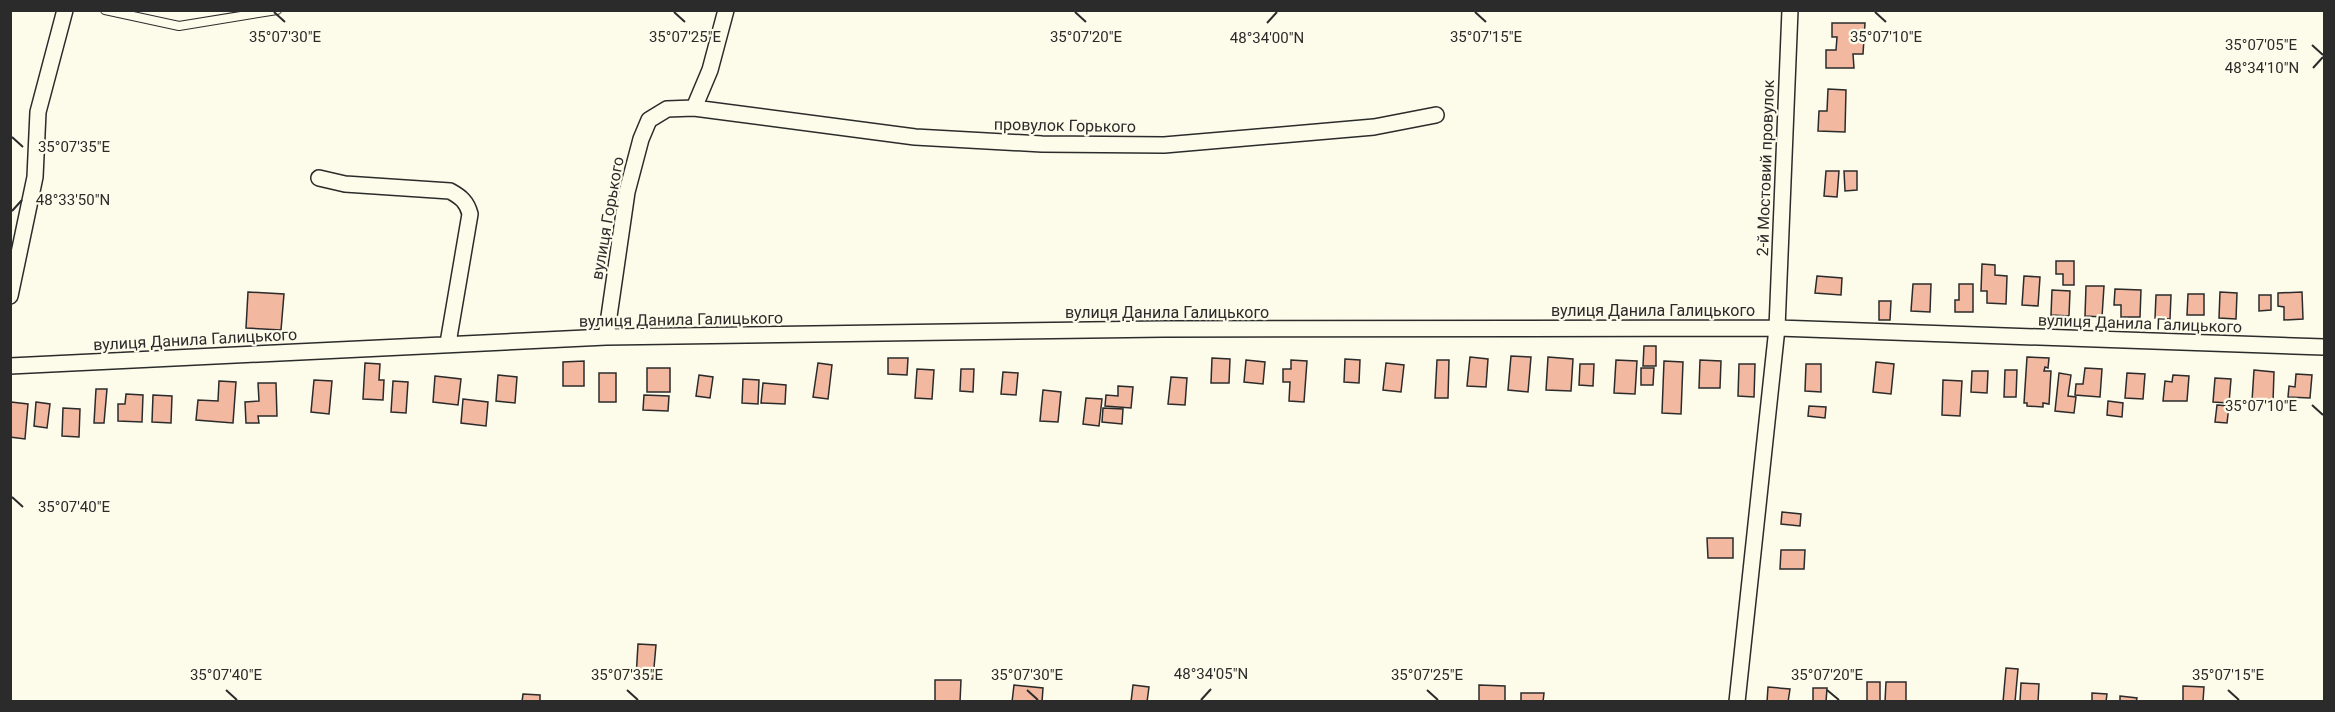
<svg xmlns="http://www.w3.org/2000/svg" width="2335" height="712" viewBox="0 0 2335 712" font-family="Roboto,sans-serif">
<style>
.building{fill:#f2b8a0;stroke:#2b2b2b;stroke-width:1.5}
.lines{fill:none;stroke-linecap:round;stroke-linejoin:round}
.service-casing{stroke:#2b2b2b;stroke-width:10}
.minor-casing{stroke:#2b2b2b;stroke-width:18}
.service{stroke:#fdfbea;stroke-width:8}
.minor{stroke:#fdfbea;stroke-width:15}
.ticks{fill:none;stroke:#2b2b2b;stroke-width:2}
.labels{text-anchor:middle;stroke-width:4.5;stroke-linejoin:round;paint-order:stroke}
.street-label{font-size:16px;fill:#2b2b2b;stroke:#fdfbea}
.ticks-label{font-size:15px;text-anchor:middle;fill:#2b2b2b;stroke:#fdfbea;stroke-width:4.5;stroke-linejoin:round;paint-order:stroke}
</style>
<rect width="100%" height="100%" fill="#fdfbea"/>
<path class="building" d="M1832,23H1865L1863,54H1853L1854,68H1826V50H1836L1837,37H1832Z
M1828,89L1846,90L1845,132L1818,131L1819,111H1827Z
M1826,171H1839L1837,197L1824,196Z
M1844,171H1857V190L1845,191Z
M2056,261H2074V285H2063V274H2056Z
M1982,264L1995,265V275L2007,276L2006,304L1987,303V291H1981Z
M1817,276L1842,278L1841,295L1815,293Z
M2024,276L2040,277L2038,306L2022,305Z
M1913,284H1931L1930,312L1911,311Z
M1959,284H1973V312H1955V300H1959Z
M2086,286H2104L2102,317L2085,316Z
M2115,289L2141,290L2140,317H2121V305H2114Z
M2052,290L2070,291L2069,316L2051,315Z
M248,292L284,294L281,330L246,328Z
M2220,292L2237,293L2236,319L2219,318Z
M2302,292L2303,319L2284,320V307L2278,306V293Z
M2188,294H2204V315H2187Z
M2156,295H2171L2170,319L2155,318Z
M2259,295H2271V310L2259,311Z
M1879,301H1891L1890,320H1879Z
M1644,346H1656V366H1643Z
M1511,356L1531,357L1528,392L1508,390Z
M1470,357L1488,359L1486,387L1467,386Z
M1548,357L1573,359L1571,391L1546,390Z
M2027,357L2049,358L2048,368L2045,367L2044,371H2051L2049,404L2043,403V407L2027,406V403H2024Z
M888,358H908L907,375L888,374Z
M1212,358L1230,359L1229,383H1211Z
M1345,359L1360,360L1359,383L1344,382Z
M1246,360L1265,362L1263,384L1244,382Z
M1291,360L1307,361L1304,402L1289,401L1290,382H1283V369H1291Z
M1437,360H1449L1448,398H1435Z
M1616,360L1637,361L1635,394L1614,393Z
M1700,360L1721,361L1720,388H1699Z
M584,361V386H563V362Z
M1664,361L1683,362L1681,414L1662,413Z
M1876,362L1894,364L1891,394L1873,392Z
M365,363L380,364L379,380H384L383,400L363,399Z
M818,363L832,365L828,399L813,397Z
M1386,363L1404,365L1401,392L1383,390Z
M1580,364H1594L1593,386L1579,385Z
M1739,364H1755L1754,397L1738,396Z
M1806,364H1821V392L1805,391Z
M647,368H670V392H647Z
M1641,368H1654L1653,385H1641Z
M2085,368L2102,369L2100,397L2075,395L2076,384H2083Z
M917,369L934,370L932,399L915,398Z
M961,369H974L973,392L960,391Z
M2005,370H2017L2016,397H2004Z
M2254,370L2274,372L2273,402L2252,401Z
M1972,371H1988L1987,393L1971,392Z
M1003,372L1018,373L1016,395L1001,394Z
M599,373H616V402H599Z
M2059,373L2071,375L2068,396L2076,397L2074,413L2055,411Z
M2127,373L2145,374L2143,399L2125,398Z
M2296,374L2312,375L2310,398L2288,397L2289,386L2295,387Z
M498,375L517,377L515,403L496,401Z
M699,375L713,377L710,398L696,396Z
M2173,375L2189,376L2187,401H2163L2165,381L2172,382Z
M435,376L461,379L458,405L433,402Z
M1171,377L1187,378L1185,405L1168,404Z
M2215,378L2231,379L2229,403L2213,402Z
M743,379L759,380L758,404L742,403Z
M314,380L332,381L329,414L311,412Z
M1943,380L1962,381L1960,416L1942,415Z
M219,381L236,382L233,423L196,420L198,400L218,401Z
M393,381L408,382L406,413L391,412Z
M258,383H276L277,416H258L259,423H246L245,402L259,401Z
M763,383L786,385L785,404L761,403Z
M1118,386L1133,387L1131,408L1105,406L1106,395L1118,396Z
M96,389H107L104,423H94Z
M1043,390L1061,392L1058,422L1040,421Z
M126,394L143,395L142,422L118,421V404H125Z
M153,395L172,396L171,423L152,422Z
M644,395L669,396L668,411L643,410Z
M1086,398L1102,399L1099,426L1083,424Z
M463,399L488,402L486,426L461,423Z
M2108,401L2123,403L2122,417L2107,415Z
M11,402L28,404L25,439L10,437Z
M36,402L50,404L47,428L34,426Z
M2217,405L2229,406L2227,423L2215,422Z
M1809,406L1826,407L1825,418L1808,416Z
M63,408L80,409L79,437L62,436Z
M1103,408L1123,409L1122,424L1102,422Z
M1782,512L1801,514L1800,526L1781,524Z
M1707,538H1733V558H1708Z
M1781,550H1805L1804,569H1780Z
M638,644L656,645L653,679L636,678Z
M2006,668L2018,669L2015,702H2003Z
M935,680H961L960,702H935Z
M1867,682H1880V702H1867Z
M1886,682H1906V702H1885Z
M2021,683L2039,684L2038,702H2020Z
M1014,685L1043,688L1042,702H1012Z
M1133,685L1149,687L1147,702H1131Z
M1479,685L1505,686V702H1479Z
M2183,686L2204,687L2203,701H2183Z
M1768,687L1790,689L1788,702H1767Z
M1813,688H1827L1826,702H1813Z
M1521,693H1544L1543,702H1521Z
M2092,693L2107,694L2106,702H2092Z
M523,694L540,695V702H522Z
M2120,696L2137,698L2136,702H2120Z"/>
<g class="lines">
<g class="service-casing">
<path id="service" d="M105,10L179,26L277,10"/>
</g>
<g class="minor-casing">
<path id="minor" d="M694,108L710,70L726,10
M319,178L345,184L450,191C461,197 467,202 470,214L448,343
M10,296L35,177L38,112L65,10
M606,337L627,192L641,139L649,120L667,109L694,108L915,137L1042,144L1164,145L1374,127L1436,115
M10,366L606,337L1163,329L1777,328L2324,347
M1737,702L1777,328L1790,10"/>
</g>
<use href="#service" class="service"/>
<use href="#minor" class="minor"/>
</g>
<path class="ticks" d="M274,12L285,22M674,12L685,22M1075,12L1086,22M1475,12L1486,22M1875,12L1886,22M1267,23L1277,12M2312,45L2323,55M2313,68L2323,57M12,137L23,147M12,211L22,200M2312,405L2323,415M12,497L23,507M226,690L237,700M627,690L638,700M1027,690L1038,700M1427,690L1438,700M1827,690L1839,700M2228,690L2239,700M1201,700L1211,689"/>
<g class="labels">
<g class="street-label">
<text transform="translate(1065 125) rotate(1)" y="6">провулок Горького</text>
<text transform="translate(1765 168) rotate(-88)" y="6">2-й Мостовий провулок</text>
<text transform="translate(607 218) rotate(-80)" y="6">вулиця Горького</text>
<text x="1653" y="316">вулиця Данила Галицького</text>
<text x="1167" y="318">вулиця Данила Галицького</text>
<text transform="translate(681 319) rotate(-1)" y="6">вулиця Данила Галицького</text>
<text transform="translate(2140 323) rotate(2)" y="6">вулиця Данила Галицького</text>
<text transform="translate(195 339) rotate(-3)" y="6">вулиця Данила Галицького</text>
</g>
</g>
<g class="ticks-label">
<text x="285" y="42">35°07'30"E</text>
<text x="685" y="42">35°07'25"E</text>
<text x="1086" y="42">35°07'20"E</text>
<text x="1486" y="42">35°07'15"E</text>
<text x="1886" y="42">35°07'10"E</text>
<text x="1267" y="43">48°34'00"N</text>
<text x="2261" y="50">35°07'05"E</text>
<text x="2262" y="73">48°34'10"N</text>
<text x="74" y="152">35°07'35"E</text>
<text x="73" y="205">48°33'50"N</text>
<text x="2261" y="411">35°07'10"E</text>
<text x="74" y="512">35°07'40"E</text>
<text x="1211" y="679">48°34'05"N</text>
<text x="226" y="680">35°07'40"E</text>
<text x="627" y="680">35°07'35"E</text>
<text x="1027" y="680">35°07'30"E</text>
<text x="1427" y="680">35°07'25"E</text>
<text x="1827" y="680">35°07'20"E</text>
<text x="2228" y="680">35°07'15"E</text>
</g>
<rect width="2335" height="712" fill="none" stroke="#2b2b2b" stroke-width="24"/>
</svg>
